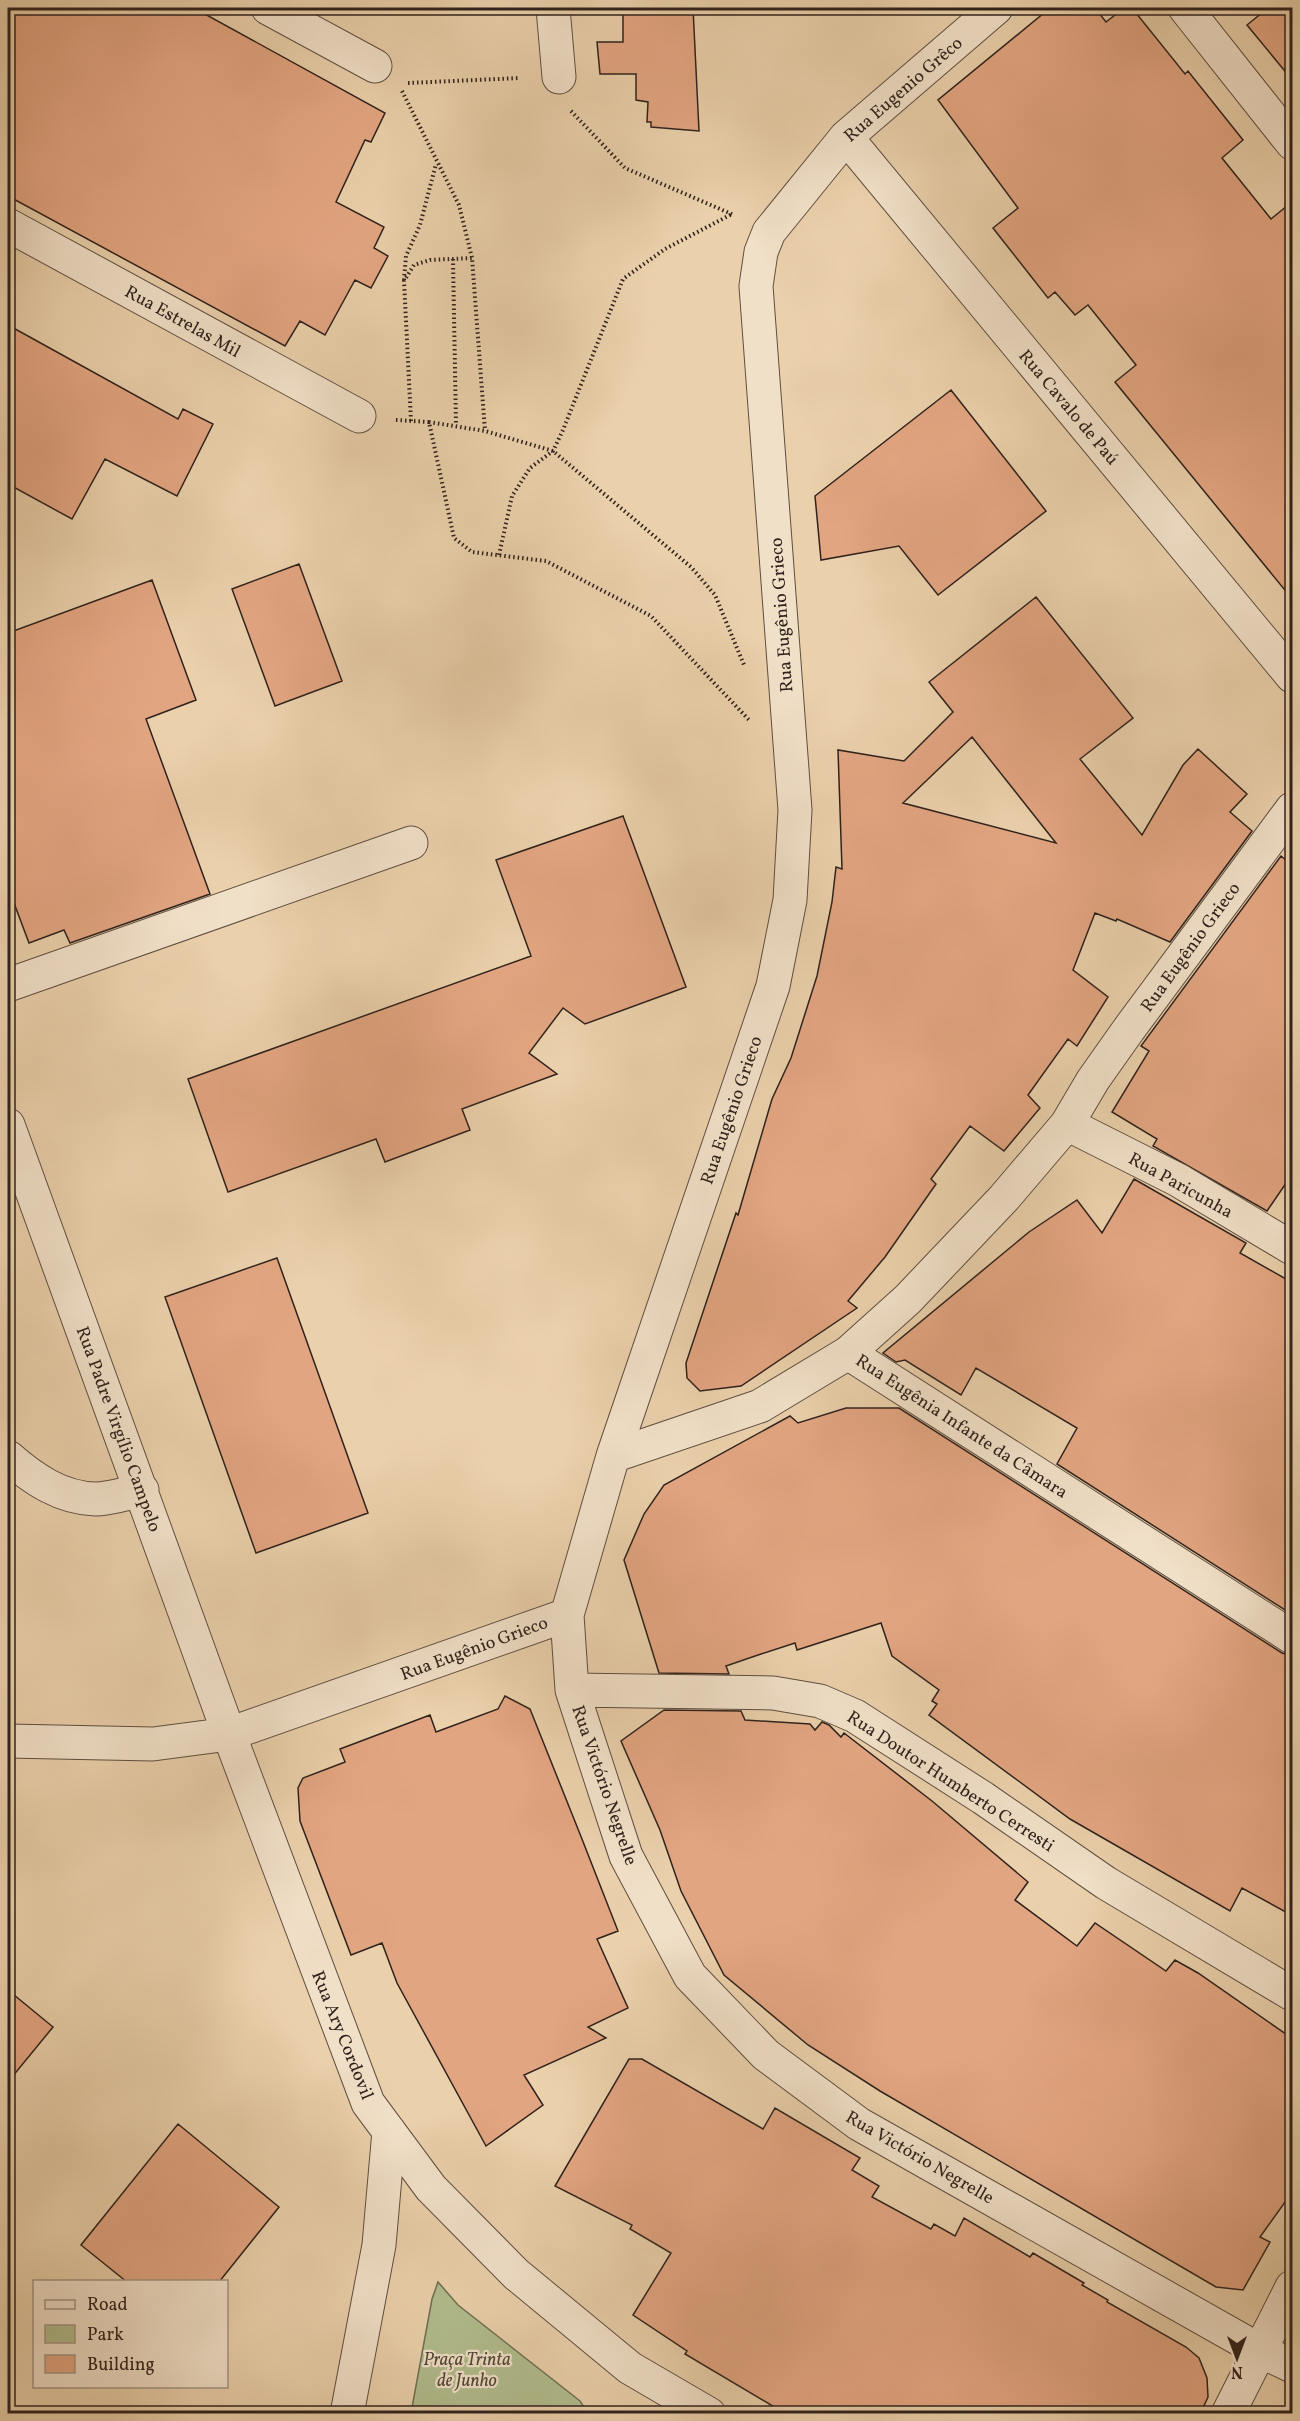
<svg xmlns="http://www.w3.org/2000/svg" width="1300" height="2421" viewBox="0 0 1300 2421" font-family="Vollkorn,serif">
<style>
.green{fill:#b1bc8d;stroke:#706f54;stroke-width:1.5}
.building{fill:#e2a581;stroke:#2f221c;stroke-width:1.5;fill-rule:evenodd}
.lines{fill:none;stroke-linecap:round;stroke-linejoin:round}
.minor-casing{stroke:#5e4e40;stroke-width:35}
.path{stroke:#2f221c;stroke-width:4;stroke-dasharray:1.5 3;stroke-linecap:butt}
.minor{stroke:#f1e0c8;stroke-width:33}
.labels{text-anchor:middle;stroke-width:4.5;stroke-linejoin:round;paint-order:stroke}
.street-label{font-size:18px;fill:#2f221c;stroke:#f1e0c8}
.park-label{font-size:18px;font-style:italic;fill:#504838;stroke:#f1e0c8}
</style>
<rect width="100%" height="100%" fill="#ead0ab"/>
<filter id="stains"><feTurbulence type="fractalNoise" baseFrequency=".00333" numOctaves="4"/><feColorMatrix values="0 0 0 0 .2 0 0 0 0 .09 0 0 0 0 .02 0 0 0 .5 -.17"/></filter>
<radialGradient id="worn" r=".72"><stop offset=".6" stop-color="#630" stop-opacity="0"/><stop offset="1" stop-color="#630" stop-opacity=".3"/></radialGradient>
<path class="green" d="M438,2282L458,2305L580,2401L588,2413H411L432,2299Z"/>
<path class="building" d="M8,8H194L385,113L371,142L365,140L336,202L384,227L374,248L388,256L371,288L355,280L325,335L300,321L285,346L8,196Z
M623,8H693L699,131L651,127V122H647L648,102L636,100V74H600L597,42H623Z
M1050,8H1095L1106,22L1124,8H1132L1185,74L1188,71L1243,140L1222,158L1271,219L1293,201V600L1115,382L1136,365L1088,305L1075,315L1055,292L1048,298L993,228L1018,208L938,100Z
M1268,8H1293V81L1247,25Z
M8,325L178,419L183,409L213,424L177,496L105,459L72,519L8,484Z
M951,390L1046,511L938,595L899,546L821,560L815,496Z
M299,564L342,681L275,706L232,589Z
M152,580L196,700L146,719L210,894L70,943L64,930L29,943L8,887V633Z
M1036,597L1133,718L1080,759L1142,835L1183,765L1198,749L1247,794L1230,812L1252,831L1170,942L1117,919L1116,921L1095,913L1073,970L1108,997L1077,1046L1068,1039L1028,1095L1040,1108L1004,1151L970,1126L931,1179L936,1184L885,1257L848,1301L857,1308L741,1386L700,1391L687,1378L686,1363L736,1213L738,1215L772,1099L791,1058L817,976L832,902L836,867L842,869L838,750L904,761L953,712L929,682ZM972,737L1056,843L903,803Z
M623,816L686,987L585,1024L563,1008L529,1053L557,1074L462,1109L470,1130L385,1162L376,1139L228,1192L188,1079L531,956L496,860Z
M1281,856L1293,866V1173L1267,1211L1153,1146L1157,1139L1112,1112L1149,1051L1141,1046Z
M1134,1179L1246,1243L1240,1253L1293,1283V1615L1057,1464L1077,1428L976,1368L961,1395L905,1360L896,1362L883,1353L1029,1232L1077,1200L1102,1233Z
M277,1258L368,1513L256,1553L165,1297Z
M846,1408H899L1282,1653L1293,1656V1916L1242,1888L1230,1911L1070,1819L929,1715L937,1704L932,1701L939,1690L892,1656L881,1623L797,1650L795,1643L761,1654L726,1666L729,1674L659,1673L624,1560L644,1514L664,1485L790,1416L798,1423Z
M505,1696L530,1709L580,1834L618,1931L597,1939L628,2008L588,2027L606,2038L524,2075L543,2105L486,2146L397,1983L382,1943L351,1955L300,1821L298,1788L303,1778L345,1762L340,1749L430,1715L436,1732L498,1709Z
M664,1710L741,1711L745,1720L810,1724L815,1730L822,1722L829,1725L841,1737L844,1733L932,1801L1028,1882L1015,1900L1077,1946L1095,1923L1166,1971L1175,1960L1198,1973L1293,2039V2191L1260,2237L1270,2242L1243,2290L1216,2287L880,2091L808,2045L724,1975L681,1891L660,1830L621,1741Z
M8,1990L53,2027L8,2082Z
M629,2059H642L763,2129L775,2108L860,2158L852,2170L879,2186L872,2197L931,2229L934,2224L955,2236L964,2218L1030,2257L1033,2253L1084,2283L1082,2285L1108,2300L1107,2302L1186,2347L1199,2358L1207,2378L1208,2397L1200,2414H786L685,2354L687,2351L633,2315L671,2253L630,2229L632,2225L555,2186Z
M178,2124L279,2207L219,2282H127L81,2245Z"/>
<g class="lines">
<g class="minor-casing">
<path id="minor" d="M268,8L375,66
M553,8L559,77
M1185,8L1292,143
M846,137L1292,676
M8,225L359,416
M8,985L411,843
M1067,1124L1178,1180L1292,1248
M8,1125L229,1734L368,2103L431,2188L516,2274L630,2368L709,2414
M848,1353L1292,1637
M613,1456L760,1406L848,1353L908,1299L1004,1198L1067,1124L1093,1080L1129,1029L1292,809
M8,1457C33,1479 61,1498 95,1499C110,1499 127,1493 142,1490
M567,1615L572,1690L626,1856L690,1976L766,2055L859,2124L1259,2350L1292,2366
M572,1690L773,1693L820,1701L855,1716L983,1798L1106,1883L1292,1994
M8,1741L153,1744L229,1734L567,1615L613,1456L773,986L790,900L795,810L756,286L761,252L769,232L846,137L996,8
M347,2414L379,2245L389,2131
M1228,2414L1292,2287"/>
</g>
<path class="path" d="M408,83L520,78
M402,91L459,205L472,258L485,431
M571,111L625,168L734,215
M453,259L456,425
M404,280L406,256L420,225L436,164
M396,420L429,422L454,538L472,552L546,561L651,616L750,721
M411,421L404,281L414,265L430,260L472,258
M429,422L485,431L553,451L691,567L715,595L744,665
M499,555L512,496L530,468L553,451L563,430L623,279L665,249L732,214"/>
<use href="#minor" class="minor"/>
</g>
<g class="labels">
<g class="street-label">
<text transform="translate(903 89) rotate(-41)" y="6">Rua Eugenio Grêco</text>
<text transform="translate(183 321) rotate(29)" y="6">Rua Estrelas Mil</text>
<text transform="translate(1069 407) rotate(50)" y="6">Rua Cavalo de Paú</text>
<text transform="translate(781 615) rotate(-94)" y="6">Rua Eugênio Grieco</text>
<text transform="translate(1190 947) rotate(-54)" y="6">Rua Eugênio Grieco</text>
<text transform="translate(731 1110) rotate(-71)" y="6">Rua Eugênio Grieco</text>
<text transform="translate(1181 1185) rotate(29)" y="6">Rua Paricunha</text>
<text transform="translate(962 1426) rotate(33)" y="6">Rua Eugênia Infante da Câmara</text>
<text transform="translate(119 1429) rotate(70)" y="6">Rua Padre Virgílio Campelo</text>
<text transform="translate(474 1648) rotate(-20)" y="6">Rua Eugênio Grieco</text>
<text transform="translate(951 1781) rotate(33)" y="6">Rua Doutor Humberto Cerresti</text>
<text transform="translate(605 1785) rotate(71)" y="6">Rua Victório Negrelle</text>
<text transform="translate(343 2035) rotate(68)" y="6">Rua Ary Cordovil</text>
<text transform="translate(920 2157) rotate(30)" y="6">Rua Victório Negrelle</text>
</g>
<g class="park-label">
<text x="467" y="2365">Praça Trinta<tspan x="467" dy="21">de Junho</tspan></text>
</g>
</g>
<rect width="1300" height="2421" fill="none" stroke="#ead0ab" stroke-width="30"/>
<rect x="9" y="9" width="1282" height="2403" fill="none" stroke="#2f221c" stroke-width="3"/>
<rect x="15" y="15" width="1270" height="2391" fill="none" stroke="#2f221c" stroke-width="1.5"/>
<rect x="33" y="2280" width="195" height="108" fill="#f1e0c8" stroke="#a39483" stroke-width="1.5"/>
<rect x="45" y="2300" width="30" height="9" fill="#f1e0c8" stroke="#a39483" stroke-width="1.5"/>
<text x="87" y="2310" font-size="18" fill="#2f221c">Road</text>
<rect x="45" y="2325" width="30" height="18" fill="#b1bc8d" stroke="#a39483" stroke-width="1.5"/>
<text x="87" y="2340" font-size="18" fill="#2f221c">Park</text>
<rect x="45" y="2355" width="30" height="18" fill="#e2a581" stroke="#a39483" stroke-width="1.5"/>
<text x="87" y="2370" font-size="18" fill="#2f221c">Building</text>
<g transform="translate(1237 2358) rotate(180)" stroke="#f1e0c8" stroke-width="4.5" paint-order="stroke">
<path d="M0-4.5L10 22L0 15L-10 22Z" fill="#2f221c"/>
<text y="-9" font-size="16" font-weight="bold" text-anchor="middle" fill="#2f221c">N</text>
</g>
<rect width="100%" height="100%" filter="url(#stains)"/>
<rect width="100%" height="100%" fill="url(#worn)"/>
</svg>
